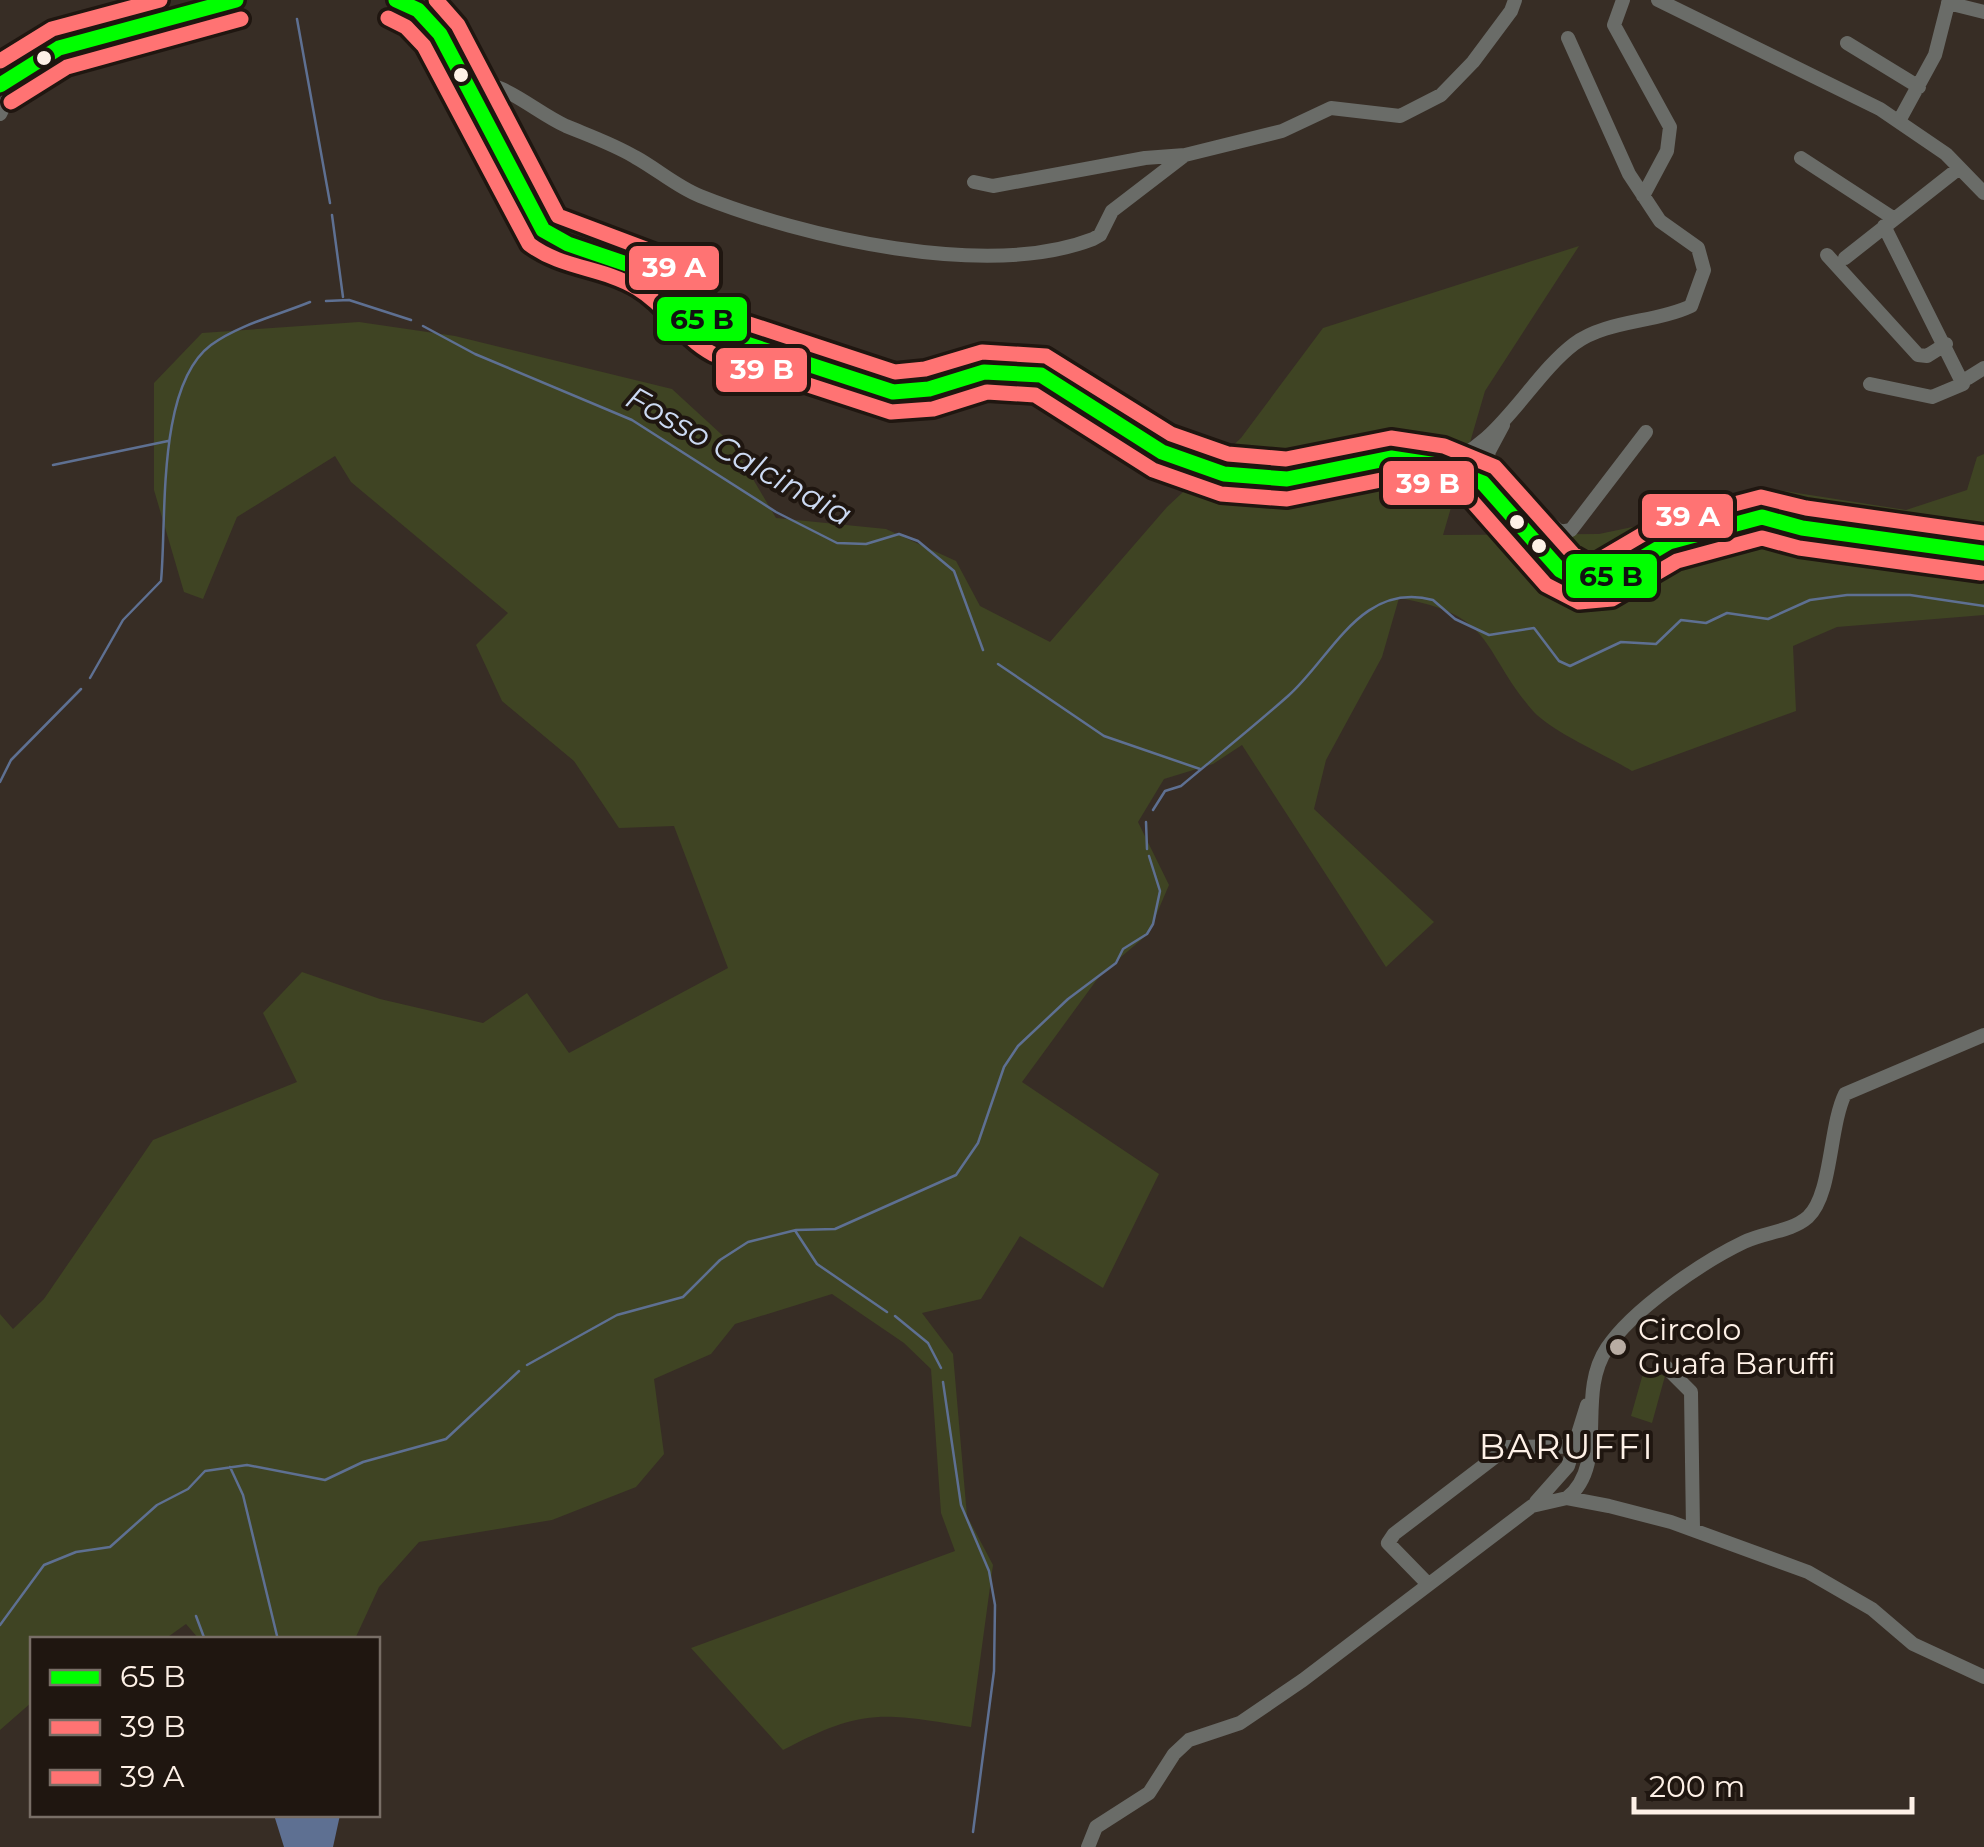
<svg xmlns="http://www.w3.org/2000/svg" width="1984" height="1847" viewBox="0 0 1984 1847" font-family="Montserrat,sans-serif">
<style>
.green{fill:#3f4423}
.water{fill:#5e7092}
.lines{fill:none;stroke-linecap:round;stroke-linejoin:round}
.stream{stroke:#5e7092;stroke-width:2.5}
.minor{stroke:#6a6c68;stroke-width:14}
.major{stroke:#6d6b66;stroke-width:18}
.bus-1-casing{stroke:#1f1610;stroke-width:22}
.bus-2-casing{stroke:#1f1610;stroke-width:22}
.bus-3-casing{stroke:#1f1610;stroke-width:22}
.bus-1{stroke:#0f0;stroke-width:15}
.bus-2{stroke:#ff7373;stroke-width:15}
.bus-3{stroke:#ff7373;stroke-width:15}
.bus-dot{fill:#fef1e7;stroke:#1f1610;stroke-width:4}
.poi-dot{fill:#b8aca3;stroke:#1f1610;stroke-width:4}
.labels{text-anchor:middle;stroke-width:8;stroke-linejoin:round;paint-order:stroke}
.poi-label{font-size:30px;fill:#fef1e7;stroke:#1f1610;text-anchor:start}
.water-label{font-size:32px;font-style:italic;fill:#cbd9f2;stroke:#1f1610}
.quarter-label{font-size:35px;letter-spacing:2.5px;fill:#fef1e7;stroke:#1f1610}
.line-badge{stroke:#1f1610;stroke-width:4}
.badge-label{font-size:28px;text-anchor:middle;font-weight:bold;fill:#fff}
.pale-badge-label{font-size:28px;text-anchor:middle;font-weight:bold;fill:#111}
</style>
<rect width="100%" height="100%" fill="#372d25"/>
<path class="green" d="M1579,246L1485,391L1443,535L1599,534L1704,512L1766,488L1906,510L1967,490L1977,457L1984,454V539L1970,541L1972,567L1984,580V615L1837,627L1793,646L1796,711L1632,771C1606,755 1552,732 1533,711C1480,649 1496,615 1399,598L1382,657L1326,760L1314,809L1434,922L1386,967L1242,745L1213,764L1164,779L1138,822L1169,885L1148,934L1101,974L1022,1082L1159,1174L1103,1288L1020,1236L981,1299L922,1313L953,1354L967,1516L993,1565L971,1727C883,1713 864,1707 783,1750L691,1648L955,1551L941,1513L931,1369L904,1343L832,1294L735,1324L711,1354L654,1379L664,1454L636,1487L552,1520L419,1542L379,1587L355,1639H199L186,1624L165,1639L32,1640V1702L0,1730V1314L13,1329L44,1299L153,1140L297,1082L263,1013L302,972L380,999L483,1023L527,993L569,1053L728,968L674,826L619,828L574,761L502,701L476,645L508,613L351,482L335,456L237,517L203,599L184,592L154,490V383L202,333L359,322L455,336L672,389L733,445L776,518L886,529L956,561L980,606L1050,642L1167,507L1241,438L1323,328Z
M1644,1370L1665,1376L1652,1423L1631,1416Z"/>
<path class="water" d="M274,1815H340L333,1847H284Z"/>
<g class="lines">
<path class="stream" d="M297,19L330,203
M332,215L343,297
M326,301L349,300L411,320
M423,326L475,354L632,420L776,512L837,543L866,544L899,534L918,541L954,571L983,650
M53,465L168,441
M998,664L1104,736L1200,769
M90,678L123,620L161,581C167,519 156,386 211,345C238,325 278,315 310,302
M0,782L11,760L81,689
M1153,810L1165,791L1181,786C1217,756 1253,727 1288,696C1332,657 1361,581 1433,600L1455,619L1489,635L1534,628L1559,661L1570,666L1621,642L1656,644L1681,620L1706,623L1727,613L1768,619L1810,600L1847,595H1910L1984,606
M1146,822L1147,849
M796,1232L817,1264L887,1312
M895,1316L928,1343L941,1368
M527,1365L617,1315L683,1297L720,1260L748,1242L796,1230L835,1229L956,1175L978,1143L1004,1067L1018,1046L1068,999L1116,963L1123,949L1147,934L1153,924L1160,891L1149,856
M943,1382L961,1505L989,1571L995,1605L994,1671L973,1832
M230,1467L243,1495L278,1640
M196,1616L205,1640
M0,1625L44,1565L76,1552L110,1547L157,1505L188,1489L205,1471L247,1465L325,1480L363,1462L446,1439L519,1371"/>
<path class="minor" d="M1623,0L1614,25L1670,127L1667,151L1643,196
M1658,0L1880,109L1946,154L1984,193
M1948,3L1984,12
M1847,43L1919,87
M464,81C503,79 533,111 566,126C590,136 613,144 635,157C657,169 677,187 700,196C802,237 987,280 1093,239L1100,235L1112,211L1185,155L1282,131L1331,108L1400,116L1441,95L1473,62L1511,11L1515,0
M0,114L14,86V76
M1899,121L1935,55L1949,0
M1801,158L1893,218
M974,182L993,186L1145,158L1185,155
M1827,255L1918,355L1927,356L1946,344
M1845,258L1958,169
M1968,378L1984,368
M1870,384L1932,397L1963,384L1884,226
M1503,425L1488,453L1491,468L1560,532L1571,530L1646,432
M1437,465C1497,452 1528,379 1574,344C1606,320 1655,323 1691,306L1704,270L1698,248L1660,221L1629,174L1568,38
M1666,1367L1691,1392L1693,1529
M1567,1498C1610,1463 1575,1396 1607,1348C1632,1310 1702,1262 1744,1242C1764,1232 1791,1232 1808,1217C1832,1195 1829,1127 1845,1094L1984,1035
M1536,1502L1568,1466L1587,1405
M1426,1582L1388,1543L1394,1534L1508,1447L1590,1446
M1088,1847L1096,1827L1149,1793L1174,1754L1189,1740L1240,1723L1303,1680L1532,1506L1567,1498L1609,1506L1671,1522L1808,1572L1872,1609L1913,1644L1984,1677"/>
<path class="major" d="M396,0L418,10L440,34L543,230C574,255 617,251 650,272C677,289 691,320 719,335L893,392L929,389L984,372L1041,375L1162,452L1224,474L1287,479L1391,458L1437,465L1483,483L1560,570L1583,582L1605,580L1669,542L1762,517L1802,528L1984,553
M0,85L59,48L236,0"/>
<g class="bus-1-casing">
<path id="bus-1" d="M396,0L418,10L440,34L543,230L568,244L650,272L719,335L893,392L929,389L984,372L1041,375L1162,452L1224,474L1287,479L1391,458L1437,465L1483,483L1560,570L1583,582L1605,580L1669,542L1762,517L1802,528L1984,553
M0,85L59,48L236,0"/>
</g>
<g class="bus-2-casing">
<path id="bus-2" d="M388,18L406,27L424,46L529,244C562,269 602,267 637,288C666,305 682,338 713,354L891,412L933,409L987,392L1035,395L1153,470L1221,494L1287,499L1391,478L1432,484L1471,500L1546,585L1579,602L1612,599L1677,561L1762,538L1799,548L1981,573
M11,102L67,67L241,19"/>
</g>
<g class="bus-3-casing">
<path id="bus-3" d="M436,0L458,25L558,216L659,254L728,317L895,372L925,369L982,352L1046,356L1171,434L1228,454L1286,459L1391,438L1444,446L1495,467L1573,554L1587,562L1599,560L1662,523L1761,497L1806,508L1984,533
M0,61L52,29L160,0"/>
</g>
<use href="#bus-1" class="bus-1"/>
<use href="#bus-2" class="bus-2"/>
<use href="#bus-3" class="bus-3"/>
</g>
<g class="bus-dot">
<circle cx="44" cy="58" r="9"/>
<circle cx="461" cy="75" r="9"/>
<circle cx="1517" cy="522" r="9"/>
<circle cx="1539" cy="546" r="9"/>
</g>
<circle class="poi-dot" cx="1618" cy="1347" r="10"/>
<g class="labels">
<g class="poi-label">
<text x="1638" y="1340">Circolo<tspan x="1638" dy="34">Guafa Baruffi</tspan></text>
</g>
<g class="water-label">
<text transform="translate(739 456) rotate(29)" y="11">Fosso Calcinaia</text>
</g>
<g class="quarter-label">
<text x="1567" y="1459">BARUFFI</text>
</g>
</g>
<g class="line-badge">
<rect x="627" y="244" width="94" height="48" rx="10" fill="#ff7373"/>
<rect x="655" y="295" width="94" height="48" rx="10" fill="#0f0"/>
<rect x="714" y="346" width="95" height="48" rx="10" fill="#ff7373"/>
<rect x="1381" y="459" width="95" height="48" rx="10" fill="#ff7373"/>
<rect x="1640" y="492" width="95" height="48" rx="10" fill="#ff7373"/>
<rect x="1564" y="552" width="95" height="48" rx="10" fill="#0f0"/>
</g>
<g class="badge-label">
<text x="674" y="277">39 A</text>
<text x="762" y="379">39 B</text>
<text x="1428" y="493">39 B</text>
<text x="1688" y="526">39 A</text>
</g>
<g class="pale-badge-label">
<text x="702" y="329">65 B</text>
<text x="1611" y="586">65 B</text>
</g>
<rect x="30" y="1637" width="350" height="180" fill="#1f1610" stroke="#786e66" stroke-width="2.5"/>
<rect x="50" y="1670" width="50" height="15" fill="#00ff00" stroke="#786e66" stroke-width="2.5"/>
<text x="120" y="1687" font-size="30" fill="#fef1e7">65 B</text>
<rect x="50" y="1720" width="50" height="15" fill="#ff7373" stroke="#786e66" stroke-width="2.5"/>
<text x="120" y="1737" font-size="30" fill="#fef1e7">39 B</text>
<rect x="50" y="1770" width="50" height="15" fill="#ff7373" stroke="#786e66" stroke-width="2.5"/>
<text x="120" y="1787" font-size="30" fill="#fef1e7">39 A</text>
<path d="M1634 1797v15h278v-15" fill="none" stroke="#fef1e7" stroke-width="5"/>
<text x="1649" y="1797" font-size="30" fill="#fef1e7" stroke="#1f1610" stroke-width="8" paint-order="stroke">200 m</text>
</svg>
